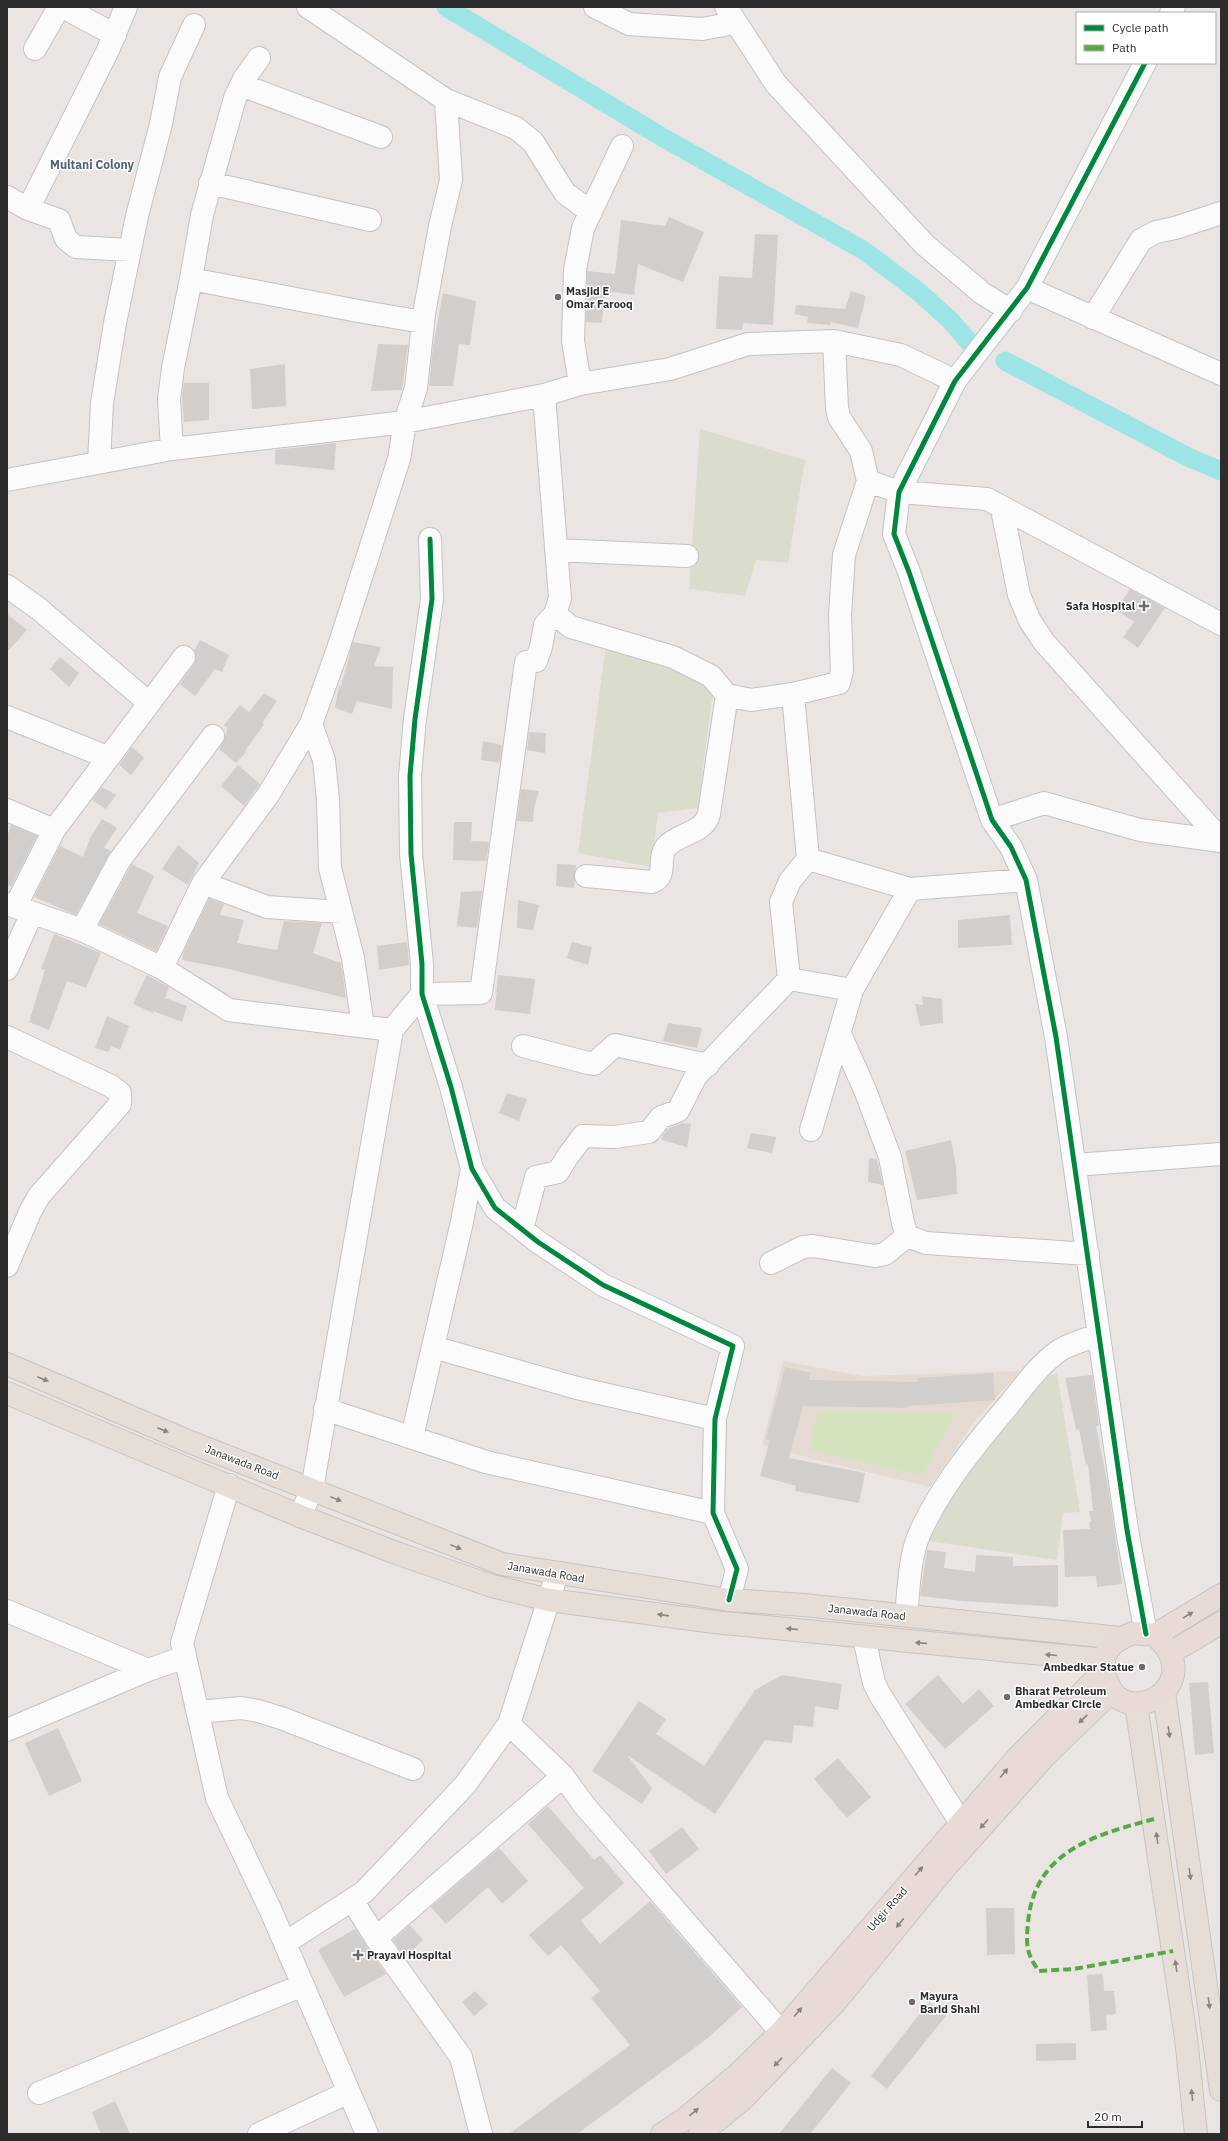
<svg xmlns="http://www.w3.org/2000/svg" width="1228" height="2141" viewBox="0 0 1228 2141" font-family="'IBM Plex Sans',sans-serif">
<style>
.education{fill:#e4dad2}
.green{fill:#d5e2be}
.cemetery{fill:#daddcb}
.lines{fill:none;stroke-linecap:round;stroke-linejoin:round}
.canal{stroke:#9ce4e6;stroke-width:19}
.building{fill:#d1cecc}
.minor-casing{stroke:#c4c3c3;stroke-width:24}
.major-casing{stroke:#c6c3c2;stroke-width:24}
.highway-casing{stroke:#c6c3c2;stroke-width:24}
.minor{stroke:#fcfbfb;stroke-width:22}
.major{stroke:#e6ded6;stroke-width:22}
.highway{stroke:#e8dad6;stroke-width:22}
.quiet{stroke:#54ab44;stroke-width:4;stroke-dasharray:8 4;stroke-linecap:butt}
.cycleway-casing{stroke:#fff;stroke-width:8}
.cycleway{stroke:#00873e;stroke-width:5}
.oneway{fill:#898581}
.oneway2{fill:#8a8381}
.poi-dot{fill:#6e6d6c;stroke:#fff;stroke-width:1.5}
.labels{text-anchor:middle;stroke-width:3;stroke-linejoin:round;paint-order:stroke}
.poi-label{font-size:11px;font-weight:bold;fill:#2c2c2c;stroke:#fff;text-anchor:start}
.street-label{font-size:11px;fill:#2c2c2c;stroke:#fff}
.neighbourhood-label{font-size:12px;font-weight:bold;fill:#4f617b;stroke:#fff}
</style>
<rect width="100%" height="100%" fill="#eae5e3"/>
<path class="education" d="M783,1361L862,1376L1020,1371L974,1422L930,1487L825,1462L762,1445Z"/>
<path class="green" d="M818,1411L955,1414L922,1475L810,1451Z"/>
<path class="cemetery" d="M700,429L805,460L788,563L756,560L745,596L689,589Z
M606,645L670,664L713,690L698,808L658,813L651,867L578,853Z
M1057,1373L1080,1512L1063,1513L1057,1560L929,1541L928,1538L954,1490L996,1431L1048,1377Z"/>
<g class="lines">
<path class="canal" d="M446,7L662,137L863,250L919,292L950,320L970,343
M1005,361L1188,457L1221,471"/>
</g>
<path class="building" d="M669,217L704,232L683,282L638,264L634,295L605,291L602,323L586,322L587,271L615,274L621,220L665,226Z
M755,234L778,235L773,325L743,323L742,330L716,329L719,276L752,278Z
M851,291L866,296L858,328L830,322V325L807,323L808,317L795,314L796,305L845,309Z
M443,293L476,301L470,345L459,344L453,386H429L433,346Z
M378,344L408,345L402,390L371,391Z
M285,364L286,406L252,409L250,369Z
M184,383H209V420L184,422L182,394Z
M336,443L334,470L275,464V450Z
M1130,589L1165,608L1138,648L1123,637L1134,622L1116,610Z
M7,614L27,630L7,652Z
M200,640L229,655L222,672L215,669L195,696L180,684L194,664L196,658L194,651Z
M353,642L381,647L374,666L393,667L392,709L357,701L352,714L335,708L339,686H341Z
M60,657L79,673L69,687L50,669Z
M264,693L277,701L262,723L264,724L245,751L246,752L236,763L219,749L223,743L228,728L224,725L240,705L249,712Z
M529,732L546,733L545,753L527,750Z
M483,741L502,745L500,763L481,760Z
M132,747L144,758L131,775L119,765Z
M238,765L260,784L244,806L221,786Z
M102,787L116,795L106,809L92,800Z
M521,789L539,791L534,808L533,822L517,821Z
M102,819L117,828L104,848L111,851L76,915L34,897L60,846L83,857L90,838Z
M454,822H472L471,841L489,842L486,861L453,860Z
M11,825L37,836L11,887L7,885V837Z
M178,845L199,863L188,885L162,869Z
M132,864L154,876L137,913L168,926L156,951L99,924Z
M557,864L576,865L574,888L556,886Z
M482,891L477,928L457,926L461,892Z
M209,899L224,904L220,915L244,920L237,943L277,950L284,921L322,923L313,953L341,963L346,998L229,969L182,960L183,953Z
M518,900L539,905L533,930L517,928Z
M1010,915L1012,945L958,948V920Z
M54,934L101,953L86,988L67,981L49,1030L29,1022L45,970L41,969Z
M407,942L409,965L379,970L377,946Z
M572,942L592,947L588,965L567,958Z
M147,975L169,987L165,998L187,1006L182,1022L153,1011V1013L133,1004Z
M498,975L535,979L530,1014L495,1010Z
M922,996L942,999L943,1023L920,1026L915,1004L923,1005Z
M107,1016L129,1026L120,1050L112,1046L108,1052L95,1048Z
M668,1023L702,1028L697,1048L663,1041Z
M507,1093L527,1099L519,1121L499,1113Z
M682,1123L691,1124L687,1147L662,1140V1136L669,1128Z
M751,1133L776,1137L772,1153L747,1148Z
M951,1140L956,1166L957,1194L917,1200L905,1151Z
M869,1158L877,1159L883,1185L868,1182Z
M785,1367L811,1373L809,1380L917,1382V1378L993,1373L995,1400L908,1406V1408L803,1406L789,1458L865,1473L859,1503L795,1491L796,1486L760,1476L770,1440L766,1439Z
M1092,1375L1099,1426H1096L1108,1486L1122,1584L1097,1587L1096,1576L1065,1577L1063,1530L1090,1529L1089,1522H1091L1089,1511H1093L1088,1464L1086,1465L1079,1429L1076,1430L1065,1378Z
M927,1550L946,1552L944,1568L975,1572L976,1555L1013,1557V1566L1058,1565V1607L963,1601L920,1596Z
M782,1675L842,1684L838,1710L815,1706L813,1727L794,1725L792,1743L765,1740L715,1814L627,1755L652,1788L642,1804L592,1771L639,1701L666,1719L656,1734L704,1766L755,1690Z
M938,1675L963,1704L979,1689L994,1706L945,1749L905,1704Z
M1208,1682L1214,1753L1195,1755L1189,1683Z
M58,1728L82,1781L49,1796L25,1743Z
M838,1758L871,1797L847,1818L814,1779Z
M548,1806L594,1860L600,1855L624,1883L581,1921L600,1944L650,1901L742,2007L708,2038L577,2134H509L630,2045L591,1998L600,1991L561,1945L548,1956L529,1935L584,1888L528,1824Z
M682,1827L699,1849L666,1874L649,1851Z
M499,1848L528,1881L502,1904L488,1887L446,1924L431,1907Z
M986,1908H1014L1015,1954L987,1955Z
M410,1925L423,1940L405,1957L393,1940Z
M355,1929L386,1974L344,1997L318,1950Z
M1103,1974L1104,1991H1114L1116,2014L1106,2015L1107,2030L1091,2031L1087,1975Z
M475,1991L488,2004L474,2016L462,2002Z
M929,2002L946,2016L887,2089L871,2076Z
M1076,2043V2060L1036,2061V2044Z
M832,2068L851,2083L810,2134H779Z
M115,2101L130,2134H101L92,2112Z"/>
<g class="lines">
<g class="minor-casing">
<path id="minor" d="M63,7L115,35
M308,7L446,100L516,128L533,142L565,193L591,212
M595,7L629,24L702,29L735,23
M726,7L776,84L925,245L982,293L1011,311
M1171,13L1174,7
M35,49L59,7
M1145,63L1027,288L955,381L899,492L894,534L909,572L992,820L1011,847L1026,880L1056,1037L1127,1530L1146,1634
M241,85L381,137
M210,183L370,220
M7,197L28,209L59,220L66,239L76,247L130,250
M28,209L108,50L126,7
M191,279L358,311L423,322
M1027,288L1221,374
M1093,318L1141,240L1156,232L1175,228L1221,213
M580,384L573,341L575,270L583,228L622,146
M172,449L169,399L173,368L191,279L202,215L235,98L244,79L259,58
M99,462L102,403L115,323L137,216L161,124L170,77L194,25
M7,480L172,449L405,422L544,395L580,384L670,369L748,344L834,341L901,355L955,381
M868,481L899,492L987,499L1221,624
M1002,509L1019,595L1030,621L1044,642L1221,840
M430,539L432,599L415,719L410,776L411,854L422,964V994L451,1087L472,1169L495,1208L538,1242L603,1285L733,1346L715,1419L713,1513L737,1569L729,1600
M556,550L687,556
M7,586L39,609L149,703
M555,614L571,627L673,657L711,676L727,695L751,700L793,694L839,683L842,671L840,615L844,555L868,481L861,451L839,417L837,408L834,341
M7,717L107,757
M311,724L324,760L328,799L330,868L353,958L363,1026
M7,810L54,830
M992,820L1044,803L1140,830L1221,841
M808,859L910,889
M586,876L652,882C668,876 657,859 666,847C678,833 704,834 709,814L727,695
M203,883L267,907L341,912
M7,904L82,930L162,968L229,1010L392,1030L312,1489L300,1516
M15,907L54,830L184,657
M82,930L119,861L213,736
M162,968L203,883L268,795L311,724L338,649L399,459L405,422L416,388L424,314L440,226L451,180L446,100
M7,969L32,913
M789,979L781,902L790,881L808,859L793,694
M392,1030L422,994L481,993L526,662L536,661L541,647L545,625L555,614L560,598L544,395
M840,1034L865,1090L890,1157L903,1223L907,1236L926,1243L1088,1254
M7,1037L111,1086L120,1093V1104L39,1196L30,1212L7,1266
M523,1046L588,1063L594,1064L615,1045L708,1065
M811,1130L852,990L910,889L1026,880
M1075,1165L1221,1154
M522,1229L536,1177L558,1172L568,1156L583,1136L615,1137L649,1132L661,1117L678,1111L696,1076L789,979L852,990
M771,1263L803,1247L813,1246L875,1256L885,1254L907,1236
M433,1347L577,1388L715,1419
M325,1409L486,1462L713,1513
M412,1437L462,1222L472,1169
M229,1485L182,1643L217,1798L271,1911L367,2134
M7,1611L148,1670
M906,1615C909,1589 909,1559 919,1535C939,1488 979,1440 1012,1401C1026,1383 1041,1363 1060,1350C1072,1343 1086,1339 1099,1335
M864,1638L874,1683L880,1695L961,1823
M198,1712L241,1708L258,1711L281,1718L413,1769
M509,1724L563,1776L584,1805L781,2032
M7,1730L148,1670L185,1657
M352,1900L376,1938L461,2057L481,2134
M376,1938L563,1776
M285,1943L364,1892L465,1785L509,1724L557,1574
M39,2093L303,1985
M259,2134L349,2092"/>
</g>
<g class="major-casing">
<path id="major" d="M7,1364L190,1442L502,1564L729,1600L804,1605L1120,1638
M7,1393L300,1516L399,1554L492,1586L549,1600L714,1622L1104,1660
M1164,1693L1221,2090
M1136,1704L1186,2038L1196,2134"/>
</g>
<g class="highway-casing">
<path id="highway" d="M1133,1633L1155,1635C1160,1640 1167,1647 1170,1654C1189,1695 1125,1725 1108,1684C1105,1677 1103,1672 1103,1664C1105,1646 1118,1639 1133,1633Z
M1155,1635L1221,1595
M1170,1653L1221,1623
M662,2134L685,2119L737,2075L781,2032L1018,1757L1103,1672
M700,2134L743,2099L838,1999L944,1869L1045,1756L1111,1692"/>
</g>
<use href="#minor" class="minor"/>
<use href="#major" class="major"/>
<use href="#highway" class="highway"/>
<path class="quiet" d="M1154,1819C1095,1835 1034,1851 1028,1923C1026,1944 1026,1954 1039,1971L1074,1969L1173,1951"/>
<g class="cycleway-casing">
<path id="cycleway" d="M1145,63L1027,288L955,381L899,492L894,534L909,572L992,820L1011,847L1026,880L1056,1037L1127,1530L1146,1634
M430,539L432,599L415,719L410,776L411,854L422,964V994L451,1087L472,1169L495,1208L538,1242L603,1285L733,1346L715,1419L713,1513L737,1569L729,1600"/>
</g>
<use href="#cycleway" class="cycleway"/>
</g>
<defs><path id="oneway-solid" d="M-6-.8H1V-3.2L6.5 0L1 3.2V.8H-6Z"/></defs>
<g class="oneway">
<use href="#oneway-solid" transform="translate(43 1379) rotate(23)"/>
<use href="#oneway-solid" transform="translate(163 1430) rotate(23)"/>
<use href="#oneway-solid" transform="translate(336 1499) rotate(22)"/>
<use href="#oneway-solid" transform="translate(456 1547) rotate(22)"/>
<use href="#oneway-solid" transform="translate(663 1615) rotate(-172)"/>
<use href="#oneway-solid" transform="translate(792 1629) rotate(-175)"/>
<use href="#oneway-solid" transform="translate(921 1643) rotate(-175)"/>
<use href="#oneway-solid" transform="translate(1051 1655) rotate(-175)"/>
<use href="#oneway-solid" transform="translate(1169 1732) rotate(82)"/>
<use href="#oneway-solid" transform="translate(1157 1838) rotate(-98)"/>
<use href="#oneway-solid" transform="translate(1190 1874) rotate(82)"/>
<use href="#oneway-solid" transform="translate(1176 1966) rotate(-98)"/>
<use href="#oneway-solid" transform="translate(1209 2003) rotate(82)"/>
<use href="#oneway-solid" transform="translate(1192 2095) rotate(-96)"/>
</g>
<g class="oneway2">
<use href="#oneway-solid" transform="translate(1188 1615) rotate(-31)"/>
<use href="#oneway-solid" transform="translate(1083 1719) rotate(136)"/>
<use href="#oneway-solid" transform="translate(1004 1773) rotate(-50)"/>
<use href="#oneway-solid" transform="translate(984 1824) rotate(132)"/>
<use href="#oneway-solid" transform="translate(919 1871) rotate(-49)"/>
<use href="#oneway-solid" transform="translate(900 1923) rotate(129)"/>
<use href="#oneway-solid" transform="translate(798 2012) rotate(-49)"/>
<use href="#oneway-solid" transform="translate(778 2062) rotate(133)"/>
<use href="#oneway-solid" transform="translate(694 2112) rotate(-40)"/>
</g>
<g class="poi-dot">
<circle cx="558" cy="297" r="4"/>
<path d="M1142 600h4v4h4v4h-4v4h-4v-4h-4v-4h4z"/>
<circle cx="1142" cy="1667" r="4"/>
<circle cx="1007" cy="1697" r="4"/>
<path d="M356 1949h4v4h4v4h-4v4h-4v-4h-4v-4h4z"/>
<circle cx="912" cy="2002" r="4"/>
</g>
<g class="labels">
<g class="poi-label">
<text x="566" y="295">Masjid E<tspan x="566" dy="13">Omar Farooq</tspan></text>
<text x="1135" y="610" text-anchor="end">Safa Hospital</text>
<text x="1134" y="1671" text-anchor="end">Ambedkar Statue</text>
<text x="1015" y="1695">Bharat Petroleum<tspan x="1015" dy="13">Ambedkar Circle</tspan></text>
<text x="367" y="1959">Prayavi Hospital</text>
<text x="920" y="2000">Mayura<tspan x="920" dy="13">Barid Shahi</tspan></text>
</g>
<g class="street-label">
<text transform="translate(242 1462) rotate(21)" y="4">Janawada Road</text>
<text transform="translate(546 1572) rotate(10)" y="4">Janawada Road</text>
<text transform="translate(867 1612) rotate(6)" y="4">Janawada Road</text>
<text transform="translate(887 1909) rotate(-49)" y="4">Udgir Road</text>
</g>
<g class="neighbourhood-label">
<text x="92" y="169">Multani Colony</text>
</g>
</g>
<rect width="1228" height="2141" fill="none" stroke="#2c2c2c" stroke-width="16"/>
<rect x="1076" y="12" width="140" height="52" fill="#ffffff" stroke="#ababab"/>
<rect x="1084" y="25" width="20" height="6" fill="#00873e" stroke="#ababab"/>
<text x="1112" y="32" font-size="12" fill="#2c2c2c">Cycle path</text>
<rect x="1084" y="45" width="20" height="6" fill="#54ab44" stroke="#ababab"/>
<text x="1112" y="52" font-size="12" fill="#2c2c2c">Path</text>
<path d="M1088 2121v6h54v-6" fill="none" stroke="#2c2c2c" stroke-width="2"/>
<text x="1094" y="2121" font-size="12" fill="#2c2c2c" stroke="#ffffff" stroke-width="3" paint-order="stroke">20 m</text>
</svg>
